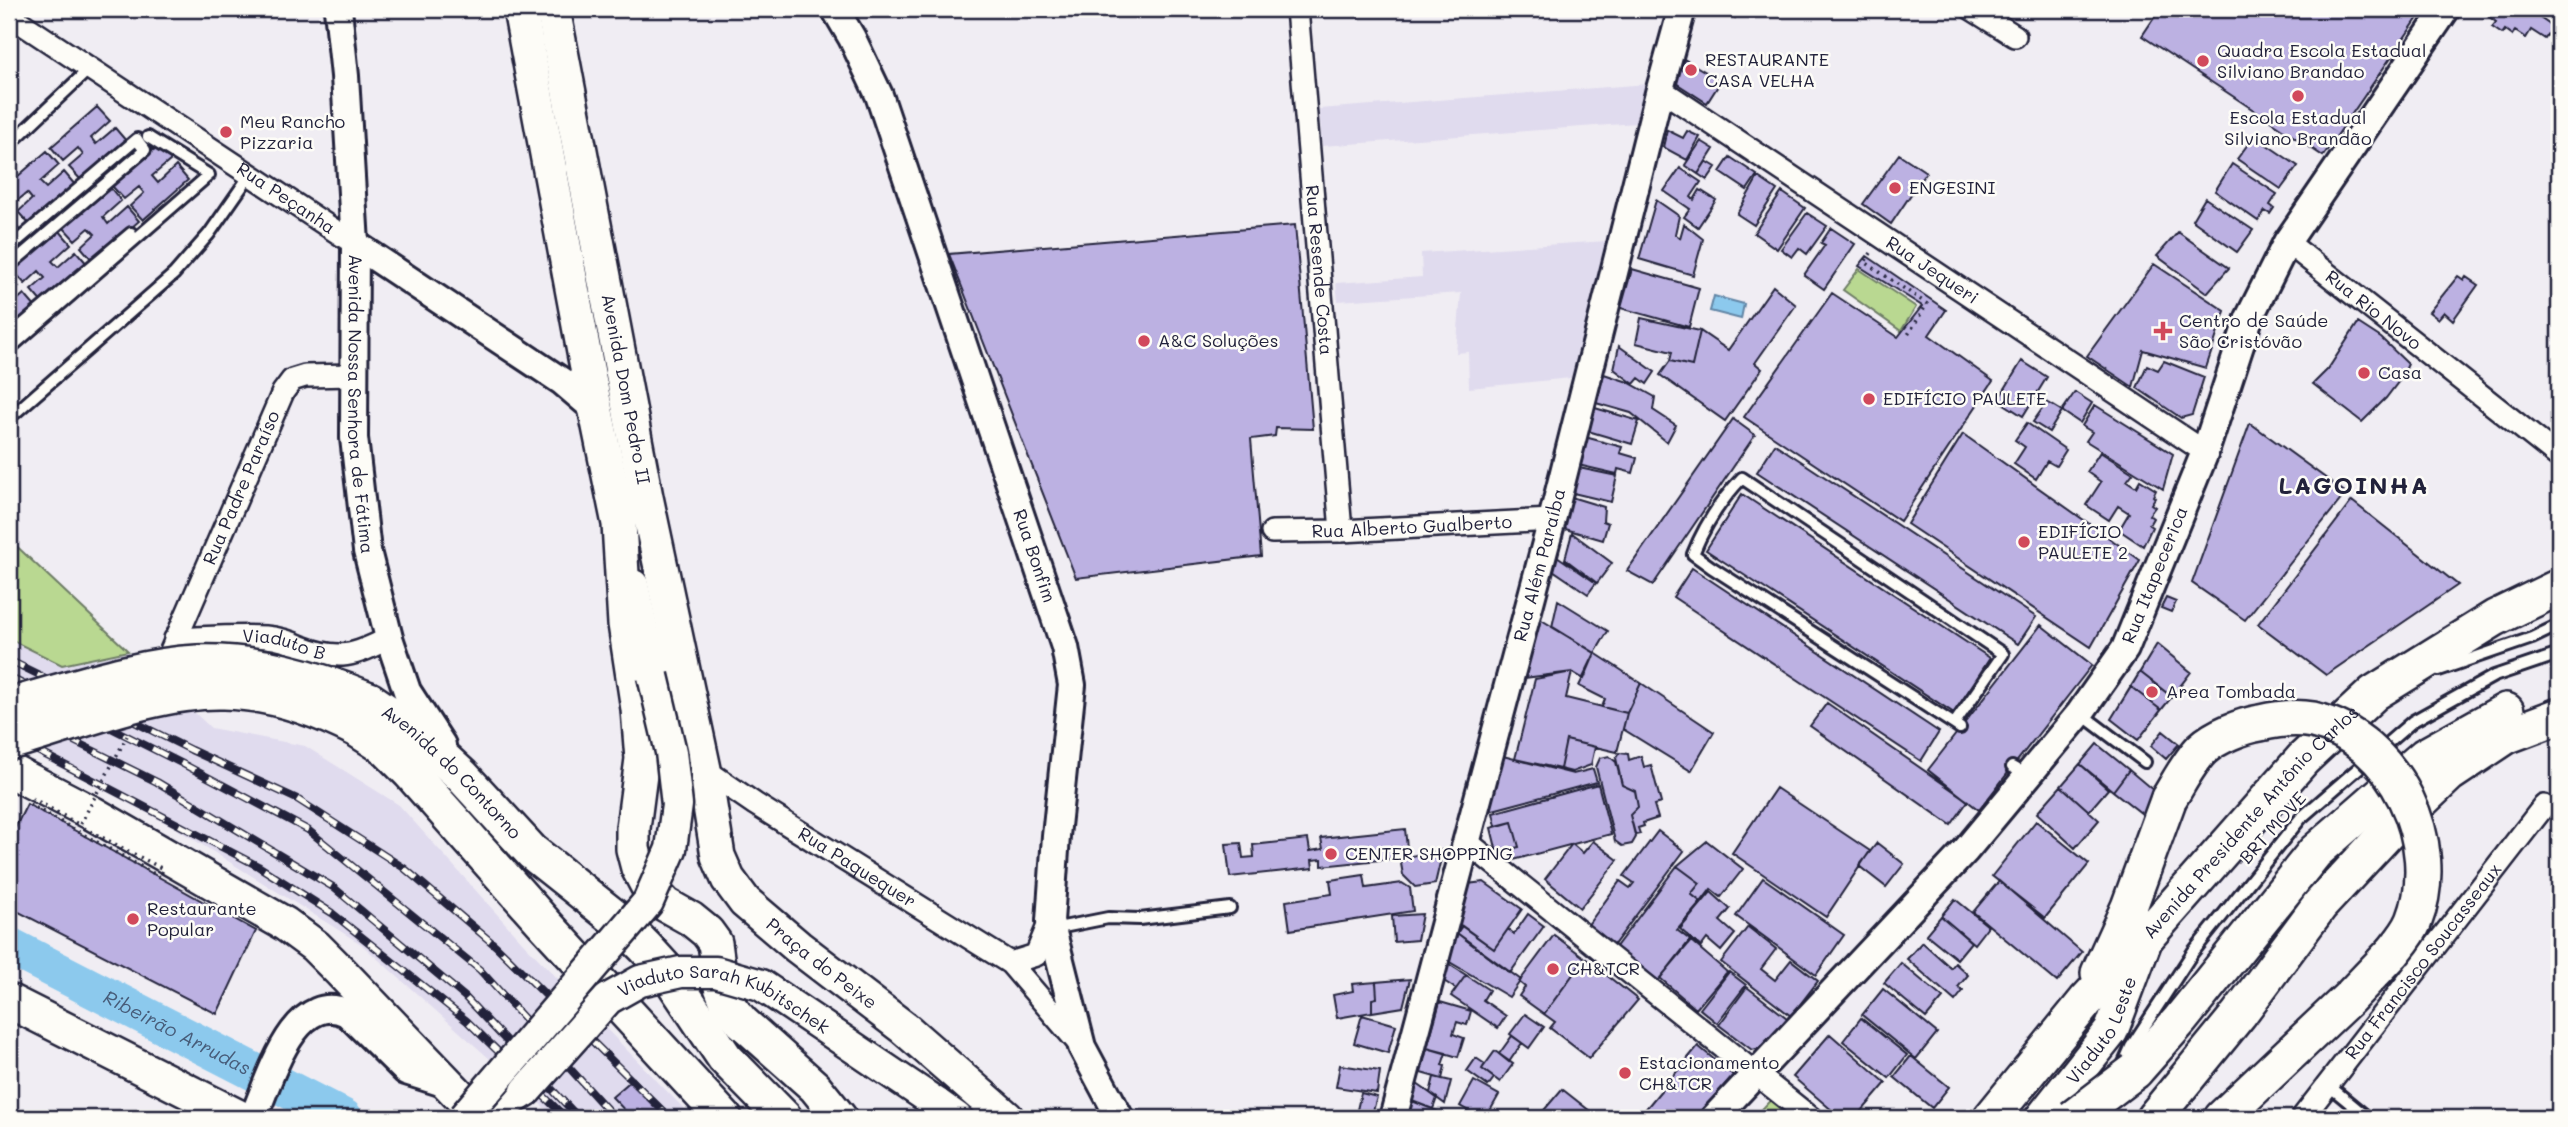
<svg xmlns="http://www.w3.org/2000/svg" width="2568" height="1127" viewBox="0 0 2568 1127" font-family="Mali,sans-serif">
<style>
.built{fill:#e0dbee}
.green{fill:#b9d891;stroke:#6e7d66;stroke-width:2}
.water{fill:#8cc9ed;stroke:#6286a6;stroke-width:2}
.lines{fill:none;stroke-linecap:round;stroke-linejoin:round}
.river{stroke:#8cc9ed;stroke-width:38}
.building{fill:#bcb1e2;stroke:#22223b;stroke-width:2}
.service-casing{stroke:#22223b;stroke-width:16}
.minor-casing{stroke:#22223b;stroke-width:26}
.tertiary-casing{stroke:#22223b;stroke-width:32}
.secondary-casing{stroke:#22223b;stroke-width:35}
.primary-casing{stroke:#22223b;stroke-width:38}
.trunk-casing{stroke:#22223b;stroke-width:40}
.path{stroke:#22223b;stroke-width:3.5;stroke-dasharray:2 5;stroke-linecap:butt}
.service{stroke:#fdfcf7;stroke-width:10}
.minor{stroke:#fdfcf7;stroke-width:21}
.tertiary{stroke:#fdfcf7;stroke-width:26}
.secondary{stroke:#fdfcf7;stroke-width:30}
.primary{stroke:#fdfcf7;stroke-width:33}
.trunk{stroke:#fdfcf7;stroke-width:35}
.rail-casing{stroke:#22223b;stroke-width:8}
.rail{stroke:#fdfcf7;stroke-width:5;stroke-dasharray:16;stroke-linecap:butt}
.secondary-bridge-casing{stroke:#22223b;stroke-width:35;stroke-linecap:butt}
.trunk-bridge-casing{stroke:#22223b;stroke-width:40;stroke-linecap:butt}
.path-bridge{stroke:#22223b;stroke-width:3.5;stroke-dasharray:2 5;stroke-linecap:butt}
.secondary-bridge{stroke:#fdfcf7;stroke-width:30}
.trunk-bridge{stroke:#fdfcf7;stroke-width:35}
.poi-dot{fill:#d1495b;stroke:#fdfcf7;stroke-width:2.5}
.labels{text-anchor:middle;stroke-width:5;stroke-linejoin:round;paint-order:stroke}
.poi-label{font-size:18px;fill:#22223b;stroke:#fdfcf7;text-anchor:start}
.street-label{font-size:18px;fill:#22223b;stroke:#fdfcf7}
.water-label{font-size:19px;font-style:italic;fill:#475c79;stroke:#fdfcf7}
.district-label{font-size:24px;font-weight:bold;letter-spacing:2px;fill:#22223b;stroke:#fdfcf7}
</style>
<rect width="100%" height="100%" fill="#f0edf3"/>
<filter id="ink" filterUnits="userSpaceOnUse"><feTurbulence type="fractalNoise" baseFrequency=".0143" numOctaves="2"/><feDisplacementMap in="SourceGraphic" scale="14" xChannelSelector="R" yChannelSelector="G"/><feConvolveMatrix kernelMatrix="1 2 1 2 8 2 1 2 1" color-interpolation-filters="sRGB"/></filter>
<g filter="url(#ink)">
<path class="built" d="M1648,84L1637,123L1322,146L1319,109Z
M1607,241L1571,378L1469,388L1468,352L1456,353L1461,293L1338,301L1336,283L1422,277L1421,253Z
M9,539L211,728L305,746L399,805L523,943L693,1118H556L361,944L172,826L9,741Z"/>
<path class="green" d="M1859,269L1916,307L1901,331L1843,290Z
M9,539L128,651L62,665L9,639Z
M1775,1095L1804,1118H1754Z"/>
<path class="water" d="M1714,296L1744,304L1741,319L1710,311Z"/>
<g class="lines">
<path class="river" id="s1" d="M9,946L344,1118"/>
</g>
<path class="building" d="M1721,9H1741L1735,18Z
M2160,9H2424L2323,156L2142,36Z
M2479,9H2527L2553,27L2545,39L2531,30L2526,38L2515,31L2512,35L2505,30L2502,34L2492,27L2496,22Z
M1684,59L1721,81L1707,103L1676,83Z
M97,107L110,121L91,138L96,144L115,128L127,142L82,181L69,167L83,155L78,148L63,161L51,147Z
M1667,130L1683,138L1687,131L1700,137L1687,160L1663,147Z
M2254,136L2298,166L2281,189L2237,159Z
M1701,141L1714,149L1698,174L1685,165Z
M159,145L171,160L152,176L158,183L176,166L188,180L143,220L130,206L144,193L139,187L124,199L112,186Z
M47,151L59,165L40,182L46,188L64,172L76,186L31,226L18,212L32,199L27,193L12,205L9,201V184Z
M1899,154L1926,172L1891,224L1863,204Z
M1730,157L1757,175L1747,190L1720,172Z
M1706,161L1716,167L1707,180L1698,174Z
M2232,164L2277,194L2270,205L2274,208L2270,214L2265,211L2258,221L2215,191Z
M1680,168L1701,182L1691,197L1694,200L1700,190L1716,200L1698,227L1684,217L1690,209L1664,191Z
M1758,177L1777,190L1754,225L1737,214Z
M109,186L121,201L103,217L108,224L127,207L139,221L93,261L81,247L95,234L89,228L75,240L63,227Z
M1782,192L1805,208L1777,249L1754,233Z
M2205,198L2253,230L2237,252L2192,220Z
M1656,200L1679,216L1675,234L1680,238L1684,224L1703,239L1693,275L1639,259Z
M1807,213L1827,226L1807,254L1799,248L1792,257L1781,249Z
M10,219L22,233L9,245V220Z
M1295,225L1313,429L1276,428L1275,436L1251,439L1261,556L1076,578L949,254Z
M1831,228L1855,244L1824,289L1804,275L1825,245L1821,243Z
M59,230L71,244L52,261L58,267L76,251L88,265L43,304L31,290L45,278L39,271L25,284L13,270Z
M2178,232L2229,268L2207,293L2157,256Z
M1867,256L1946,310L1929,335L1993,381L1900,521L1744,417L1832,293L1898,337L1922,306L1859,266Z
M2154,264L2225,311L2206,368L2143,350L2133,387L2087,356Z
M1632,269L1699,288L1689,327L1621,308Z
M9,276L19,287L9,296Z
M2458,276L2464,280L2466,277L2478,285L2453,320L2444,312L2438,319L2429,312Z
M1773,286L1796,305L1755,363L1762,369L1725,421L1660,375L1670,361L1692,366L1700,331L1728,350Z
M24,294L36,308L9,332V307Z
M1641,318L1700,331L1692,366L1670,361L1672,352L1636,343Z
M2358,323L2381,338L2408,364L2402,377L2386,398L2362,422L2313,384L2328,369Z
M1619,346L1655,372L1647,384L1639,378L1634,384L1614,369Z
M2022,361L2047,377L2023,416L1998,400Z
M2164,361L2204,377L2192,415L2181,418L2137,388L2147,365L2158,370Z
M1604,374L1628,382L1655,397L1653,410L1676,425L1667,442L1631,413L1596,403Z
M2075,392L2092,403L2080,423L2062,411Z
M2047,402L2062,411L2049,432L2033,422Z
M2095,405L2173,454L2163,489L2086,441L2092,432L2082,426Z
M1595,408L1639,421L1632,444L1588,431Z
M1733,419L1755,435L1653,585L1627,571Z
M2027,423L2066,450L2056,466L2047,461L2036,479L2014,464L2025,447L2015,440Z
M2250,423L2346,493L2245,620L2192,583Z
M1963,434L2140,560L2091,647L1907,524Z
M1585,437L1622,447L1620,453L1637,458L1633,473L1618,469L1617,474L1578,465Z
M1775,444L2036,617L2018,644L1757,472Z
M2100,452L2133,473L2127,481L2136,487L2140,480L2156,490L2153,496L2155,498L2151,504L2155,507L2149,515L2153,518L2149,525L2152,527L2143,546L2119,530L2129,513L2118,506L2109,520L2086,505L2101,482L2087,472Z
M1579,468L1617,476L1611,502L1573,493Z
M1742,494L1990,658L1954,713L1706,550Z
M1571,497L1604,507L1603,521L1608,523L1603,540L1562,528Z
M2352,501L2458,585L2326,675L2258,624Z
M1572,533L1612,563L1597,583L1565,559Z
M1557,556L1596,583L1588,594L1553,570Z
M1692,568L1939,732L1921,761L1673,597Z
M2166,598L2176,602L2171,612L2161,608Z
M1558,600L1608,631L1595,653L1552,627Z
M1540,619L1595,653L1584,679L1572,672L1524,678Z
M2041,625L2092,665L1979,810L1928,770Z
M2157,644L2191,672L2138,740L2111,719Z
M2157,644L2191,672L2172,697L2140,672Z
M1595,653L1641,683L1627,713L1602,707L1605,699L1579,686Z
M1572,672L1566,698L1627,713L1617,752L1566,740L1560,769L1515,759L1535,679Z
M2140,672L2172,697L2161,710L2131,687Z
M1641,683L1714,732L1691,771L1623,729L1627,713Z
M2131,687L2161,710L2138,740L2111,719Z
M1827,703L1968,801L1951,825L1810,726Z
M2163,731L2179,744L2166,759L2151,746Z
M1566,740L1595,747L1591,765L1572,772L1560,769Z
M2097,744L2129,770L2113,791L2080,764Z
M1619,753L1628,754L1629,760L1641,756L1644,767L1651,765L1661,803L1654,805L1658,818L1643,823L1644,826L1638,828L1640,834L1635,835L1630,815L1638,807L1635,791L1622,785L1616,758Z
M1503,756L1573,774L1593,769L1597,782L1489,811Z
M1609,756L1616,762L1622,785L1635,791L1638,807L1630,815L1636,837L1632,844L1622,846L1615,841L1596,767L1600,758Z
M2080,764L2108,789L2089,811L2061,786Z
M2129,770L2154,791L2146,817L2113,791Z
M1598,784L1611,834L1506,862L1503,851L1519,847L1512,822L1496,826L1493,813Z
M2061,786L2099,820L2075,848L2037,813Z
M1776,788L1870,851L1826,917L1732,853Z
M27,804L256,931L217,1014L9,907V840Z
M2036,821L2089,864L2045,918L1992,876Z
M1512,822L1519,847L1497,852L1491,828Z
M1405,829L1408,857L1322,866V859L1312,860L1313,868L1230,877L1226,844L1241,843L1243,858L1254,857L1253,845L1308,839L1310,851L1323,849L1321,838Z
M1658,831L1684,851L1613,946L1587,926L1620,881L1630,888L1634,883L1624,876Z
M1593,841L1618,860L1580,908L1545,879L1572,844L1583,853Z
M1707,841L1743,869L1721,897L1711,889L1701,902L1691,894L1700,883L1677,866Z
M1877,843L1904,864L1886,887L1859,866Z
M1443,850L1435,884L1415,887L1403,875L1400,858Z
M1677,866L1700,883L1691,894L1701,902L1677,930L1690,940L1658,981L1615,948Z
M1364,875L1366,888L1402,883L1410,888L1413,911L1290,930L1286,901L1332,894L1330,880Z
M1763,878L1844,935L1816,975L1736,916Z
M1999,881L2082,952L2057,982L1973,912Z
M1484,882L1522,909L1494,949L1456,922L1467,884Z
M1711,892L1730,909L1720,921L1735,934L1721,951L1707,939L1701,947L1680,929Z
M1955,899L1988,926L1974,944L1941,916Z
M1422,914L1417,940L1394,942L1392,916Z
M1528,914L1544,926L1510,973L1457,933L1462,926L1494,949L1508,929L1514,934Z
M1941,916L1971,942L1957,959L1926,934Z
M1748,927L1776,949L1761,969L1775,980L1791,960L1818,981L1791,1016L1721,962Z
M1457,933L1521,980L1509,997L1448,961Z
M1554,935L1585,958L1544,1014L1519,996L1525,987L1519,982Z
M1691,941L1727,972L1696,1009L1660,978Z
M1922,942L1951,968L1955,963L1968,975L1958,987L1963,991L1955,1001L1907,959Z
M1585,958L1638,1000L1589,1058L1550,1028L1555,1022L1544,1014Z
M1447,963L1466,975L1456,989L1444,981Z
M1901,963L1943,998L1926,1018L1884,983Z
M1729,972L1746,985L1717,1023L1700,1009Z
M1466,975L1489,990L1483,1000L1506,1016L1498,1028L1451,996Z
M1410,979L1403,1007L1372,1012V999L1377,998L1376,982Z
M1376,982L1377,998L1372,999V1012L1337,1018L1333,995L1353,991L1352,984Z
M1747,987L1787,1018L1765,1047L1752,1050L1719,1025Z
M1883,989L1937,1033L1916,1059L1862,1015Z
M1440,1002L1471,1011L1467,1025L1457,1022L1453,1034L1464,1038L1458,1057L1427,1048Z
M1525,1014L1544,1027L1529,1048L1510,1034Z
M1362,1015L1396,1025L1388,1053L1354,1043Z
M1861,1018L1907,1055L1889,1078L1843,1041Z
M1830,1034L1886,1083L1856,1118H1841L1793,1077Z
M1512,1036L1522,1043L1509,1062L1499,1054Z
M1698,1046L1733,1075L1696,1118H1652L1644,1111Z
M1427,1048L1446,1053L1442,1065L1445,1066L1442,1079L1421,1073Z
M1495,1051L1513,1064L1500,1082L1482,1069Z
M1911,1056L1949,1087L1932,1108L1894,1077Z
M1476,1058L1485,1064L1482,1069L1494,1078L1488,1086L1467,1071Z
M1340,1065L1380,1071L1377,1093L1336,1087Z
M1434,1077L1451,1081L1445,1104L1430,1093Z
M634,1078L671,1118H632L612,1097Z
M1474,1081L1499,1095L1486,1118H1481L1460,1106Z
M1417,1084L1437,1098L1433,1109L1412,1101Z
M1562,1089L1595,1115L1593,1118H1542L1539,1116Z
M1361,1093L1377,1097L1371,1118H1355Z
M1412,1101L1437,1111L1435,1118H1407Z"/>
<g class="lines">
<g class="service-casing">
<path id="service" d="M9,145L89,69
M9,248L137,139L140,144
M9,266L145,150L140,144
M9,336L131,233
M9,349L209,175L148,137
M15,413L174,274L209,234L250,175
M2439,670L2532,638L2559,625
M2080,713L2145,762
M1954,724L2003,654L1742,478C1720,501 1705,524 1693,554L1711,567L1954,724L1960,728
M2012,767L2028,776
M1053,929L1108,918L1140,919L1230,908
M2124,1063L2131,1047L2193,952L2301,818L2413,721L2494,676L2559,654
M2328,1085L2368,1118"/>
</g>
<g class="minor-casing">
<g id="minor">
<path id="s2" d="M1297,9L1341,531"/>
<path d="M1972,9L2015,36"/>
<path id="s3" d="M9,15L355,244"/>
<path id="s4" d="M1660,89L2205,452"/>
<path id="s5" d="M2287,242L2559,457"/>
<path id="s6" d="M1272,532L1341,531L1552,520"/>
<path id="s7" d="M175,639C205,638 236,635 266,637C278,638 291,642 302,647C339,661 354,656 389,638"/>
<path id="s8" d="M170,653L283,392L292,380L305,376L354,375"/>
<path id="s9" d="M704,769L755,804L1010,963L1080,1045"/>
<path d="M1467,842L1811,1118"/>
<path d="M1010,963L1036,955L1050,921"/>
<path id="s10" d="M2302,1118L2544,806"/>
</g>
</g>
<g class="tertiary-casing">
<g id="tertiary">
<path id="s11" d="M338,9L345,76L355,244L354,438L367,551L389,638L407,691L442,745"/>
<path id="s12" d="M835,9L852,38L879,95L1065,647L1072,685L1056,836L1050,921L1082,1047L1120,1118"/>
<path d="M355,244L563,382L597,411"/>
<path d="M253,1118C269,1082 294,988 347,1013L406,1071L450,1085"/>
<path id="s13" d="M1393,1118L1552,520L1660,89L1682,9"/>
<path id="s14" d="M1714,1118L1966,850L2080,713L2125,649L2205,452L2249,318L2287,242L2446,9"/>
</g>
</g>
<g class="secondary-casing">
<path id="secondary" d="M633,585L653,676
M936,1103L957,1118
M484,1118L526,1091"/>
</g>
<g class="primary-casing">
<g id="primary">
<path d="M520,9L586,363L619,524L625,624L638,709L642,759L633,828V849L638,868L647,885L666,905L691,919L707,932L715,943L721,987L728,1005L742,1022L815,1087L840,1118"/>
<path id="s15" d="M553,9L646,497L704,769L718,856L728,879L745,902L798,947L904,1028L1007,1118"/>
<path d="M9,770L92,813L285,924L315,946L339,970L481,1118"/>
<path d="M9,1001L241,1118"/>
<path id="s16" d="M2042,1118L2111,1031L2146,938"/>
</g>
</g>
<g class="trunk-casing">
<g id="trunk">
<path id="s17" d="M369,700L410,728L462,776L532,852L620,922L645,947L666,970L725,1058L784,1118"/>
<path d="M357,729L385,747L410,772L545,924L724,1118"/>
<path d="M2099,973L2129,907L2169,798"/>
<path d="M2135,1071L2180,1020L2315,852L2425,756L2506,711"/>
<path id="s18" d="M1991,1118L2086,1001L2147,936L2303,759L2374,693L2495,618L2559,587"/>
<path d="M2154,1118L2239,1014L2320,905L2388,832L2449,774L2506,736L2559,716"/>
<path d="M2222,1118L2349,998L2393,952"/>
</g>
</g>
<path class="path" d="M1871,253L1865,262L1927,304L1906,338"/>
<use href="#service" class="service"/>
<use href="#minor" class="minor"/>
<use href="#tertiary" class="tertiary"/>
<use href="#secondary" class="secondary"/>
<use href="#primary" class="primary"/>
<use href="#trunk" class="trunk"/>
<g class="rail-casing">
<path id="rail" d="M9,660L191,750L297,799L404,868L496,946L670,1118
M9,677L183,764L308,830L480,970L615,1118
M9,709L157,782L333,887L465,997L579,1118
M9,736L258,866L332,913L467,1021L560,1112"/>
</g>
<use href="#rail" class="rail"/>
<g class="secondary-bridge-casing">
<g id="secondary-bridge">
<path id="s19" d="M526,1091L608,999L640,981L681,972H716L761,985L936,1103"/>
<path d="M463,1118L648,902L671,849L677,805L671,752L653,676"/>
</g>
</g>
<g class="trunk-bridge-casing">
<path id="trunk-bridge" d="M9,706C69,690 135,666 197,663C258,661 313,677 369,700
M9,742C74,724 157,689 224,691C271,692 316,708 357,729
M2169,798C2179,782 2189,762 2202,749C2216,736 2242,726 2260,723C2277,719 2296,717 2313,720C2396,739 2444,844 2414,921C2409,933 2401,942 2393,952
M2073,1118L2135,1071"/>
</g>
<path class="path-bridge" d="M84,828L163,869L160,877L27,803L30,797L80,825L127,736"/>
<use href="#secondary-bridge" class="secondary-bridge"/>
<use href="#trunk-bridge" class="trunk-bridge"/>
</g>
</g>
<g class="poi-dot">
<circle cx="2203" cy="61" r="7"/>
<circle cx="1691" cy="70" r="7"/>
<circle cx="2298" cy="96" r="7"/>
<circle cx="226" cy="132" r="7"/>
<circle cx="1895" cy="188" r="7"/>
<path d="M2159.5 320.5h7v7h7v7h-7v7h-7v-7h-7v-7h7z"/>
<circle cx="1144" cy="341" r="7"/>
<circle cx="2364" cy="373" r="7"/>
<circle cx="1869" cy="399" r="7"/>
<circle cx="2024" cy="542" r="7"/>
<circle cx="2152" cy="692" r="7"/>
<circle cx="1331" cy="854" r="7"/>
<circle cx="133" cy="919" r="7"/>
<circle cx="1553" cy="969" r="7"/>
<circle cx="1625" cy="1073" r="7"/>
</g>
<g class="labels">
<g class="poi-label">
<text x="2217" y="57">Quadra Escola Estadual<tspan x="2217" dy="21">Silviano Brandao</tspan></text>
<text x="1705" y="66">RESTAURANTE<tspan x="1705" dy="21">CASA VELHA</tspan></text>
<text x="2298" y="124" text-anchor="middle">Escola Estadual<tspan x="2298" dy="21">Silviano Brandão</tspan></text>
<text x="240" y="128">Meu Rancho<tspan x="240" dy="21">Pizzaria</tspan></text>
<text x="1909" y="194">ENGESINI</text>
<text x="2179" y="327">Centro de Saúde<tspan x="2179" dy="21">São Cristóvão</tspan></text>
<text x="1158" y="347">A&amp;C Soluções</text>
<text x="2378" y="379">Casa</text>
<text x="1883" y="405">EDIFÍCIO PAULETE</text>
<text x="2038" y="538">EDIFÍCIO<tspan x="2038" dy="21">PAULETE 2</tspan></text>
<text x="2166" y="698">Area Tombada</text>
<text x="1345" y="860">CENTER SHOPPING</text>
<text x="147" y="915">Restaurante<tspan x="147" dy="21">Popular</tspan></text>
<text x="1567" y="975">CH&amp;TCR</text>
<text x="1639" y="1069">Estacionamento<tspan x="1639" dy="21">CH&amp;TCR</tspan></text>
</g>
<g class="street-label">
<text dy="6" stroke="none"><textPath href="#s3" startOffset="332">Rua Peçanha</textPath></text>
<text dy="6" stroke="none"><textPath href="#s2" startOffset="262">Rua Resende Costa</textPath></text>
<text dy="6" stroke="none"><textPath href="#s4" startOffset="327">Rua Jequeri</textPath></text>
<text dy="6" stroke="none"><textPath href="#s5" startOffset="110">Rua Rio Novo</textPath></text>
<text dy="6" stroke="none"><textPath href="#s15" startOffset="387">Avenida Dom Pedro II</textPath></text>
<text dy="6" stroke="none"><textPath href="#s11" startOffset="396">Avenida Nossa Senhora de Fátima</textPath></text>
<text dy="6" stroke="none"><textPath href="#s8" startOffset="180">Rua Padre Paraíso</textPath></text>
<text dy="6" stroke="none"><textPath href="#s6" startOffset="140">Rua Alberto Gualberto</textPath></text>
<text dy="6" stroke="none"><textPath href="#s12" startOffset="583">Rua Bonfim</textPath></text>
<text dy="6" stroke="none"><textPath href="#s13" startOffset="572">Rua Além Paraíba</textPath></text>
<text dy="6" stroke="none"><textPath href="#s14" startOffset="704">Rua Itapecerica</textPath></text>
<text dy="6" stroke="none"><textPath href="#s7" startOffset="110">Viaduto B</textPath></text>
<text dy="6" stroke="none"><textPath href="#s17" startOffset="110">Avenida do Contorno</textPath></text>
<text dy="6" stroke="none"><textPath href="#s18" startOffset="394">Avenida Presidente Antônio Carlos</textPath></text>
<text transform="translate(2273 828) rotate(-48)" y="6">BRT MOVE</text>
<text dy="6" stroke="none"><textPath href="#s9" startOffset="182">Rua Paquequer</textPath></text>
<text dy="6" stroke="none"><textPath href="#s10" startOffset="198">Rua Francisco Soucasseaux</textPath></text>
<text dy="6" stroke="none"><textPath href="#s15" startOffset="1015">Praça do Peixe</textPath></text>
<text dy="6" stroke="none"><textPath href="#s19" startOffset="250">Viaduto Sarah Kubitschek</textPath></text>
<text dy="6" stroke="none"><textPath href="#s16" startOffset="107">Viaduto Leste</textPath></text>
</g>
<g class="water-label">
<text dy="7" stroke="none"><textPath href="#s1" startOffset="189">Ribeirão Arrudas</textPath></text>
</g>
<g class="district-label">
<text x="2354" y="494">LAGOINHA</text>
</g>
</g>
<rect width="2568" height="1127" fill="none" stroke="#fdfcf7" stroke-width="35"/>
<rect x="18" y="18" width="2533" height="1092" fill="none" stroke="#22223b" stroke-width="2.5" filter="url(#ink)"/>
</svg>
